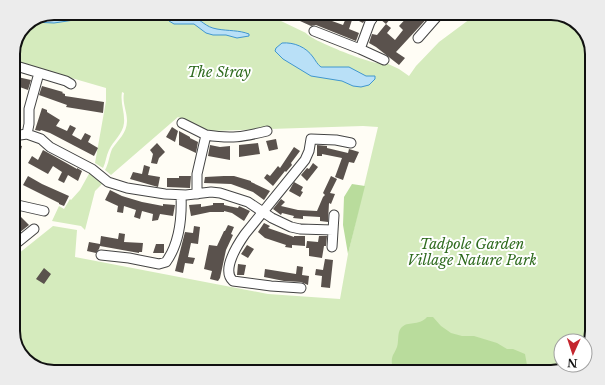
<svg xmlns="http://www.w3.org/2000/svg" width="605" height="385" viewBox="0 0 605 385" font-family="'Libre Baskerville',serif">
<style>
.green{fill:#d5ebbd}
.forest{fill:#b9dc9c}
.water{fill:#b9e0f7;stroke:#3f96cf}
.building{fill:#5a524d}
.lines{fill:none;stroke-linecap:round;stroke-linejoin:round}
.minor-casing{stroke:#444;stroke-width:11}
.minor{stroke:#fff;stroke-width:9}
.labels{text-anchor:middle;stroke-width:4;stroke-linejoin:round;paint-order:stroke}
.park-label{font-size:14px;font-style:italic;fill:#2f6b1f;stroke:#fff}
.rim{fill:none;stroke:#111;stroke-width:2}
</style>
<rect width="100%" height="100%" fill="#fffdf5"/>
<path class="green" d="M54,13H257L281,21L306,33C310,40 369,63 378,63C380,63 381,63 384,62L399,69L409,76L416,66L439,42L478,13H550L573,20L592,52V331L585,353V341H561V365H564L551,372H55L32,365L13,333V258L53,226L77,230L75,257L268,294L340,299L348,254L378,127L363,126L211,131L200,128L178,117L111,175L105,170C109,163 109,156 112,149C118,140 127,133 127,121C127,111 122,103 124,93L122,92C120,103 125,112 124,123C123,134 113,141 109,150C106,156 106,162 103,168L95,163L106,101V88L13,61V52L25,25Z
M90,172L102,184L95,191L85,230L81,226L52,221L59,206L64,209L70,199L71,200L80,190Z"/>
<path class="forest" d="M352,184L365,186L348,254L343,225L344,197Z
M427,317H433L441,326L451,333L462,336H474L497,343L507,349H513L525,354L527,365L534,372H401L392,365C391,355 394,355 397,347C399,341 397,333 401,328C408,320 418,327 427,317Z"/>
<path class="water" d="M55,13H107L101,16L54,23L33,22Z
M193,17C202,20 205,27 217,29C228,31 239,30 249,34V36L237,38L226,35H213L206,33L194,24H174L169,21L171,18Z
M282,43C294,42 306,47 313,57C316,61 317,64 321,67H349L366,76H375V79L369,85L361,87L353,86L342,81L311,76L283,59L275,51L276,48Z"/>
<path class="building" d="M303,13L313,16L315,13H335L332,21L343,25L346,18L352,20L349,29L359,33L356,41L316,25L311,26L300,21Z
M358,13H369L363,23L355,19Z
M384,13H395L386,24L391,28L387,33L395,40L403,30L399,26L411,13H432L396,52L405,58L399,65L376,47L369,43L372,34L377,35L386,24L380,19Z
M13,76L31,80L28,90L14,85L15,83L13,82Z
M42,86L63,92L62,93L65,94V96L104,102L103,113L66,107L67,105L39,95Z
M42,108L47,110V112L60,120L56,126L67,131L70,125L76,128L72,135L81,140L85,133L91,136L88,142L98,148L94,156L50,133L41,130L40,131L35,130Z
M172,127L178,131L175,142L166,137Z
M179,131L190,137V138L198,142L196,153L179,145Z
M276,139L278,149L269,151L266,141Z
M157,143L165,152L159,158L157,164L151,163L153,154L150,150Z
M258,143L260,154L239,157V145Z
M13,144L22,146L15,172H13Z
M210,145L220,147L230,146V160L208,156Z
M317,145L327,146V148L348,153L349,149L359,152L354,163L349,162L343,180L335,177L342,158L322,154V156H317Z
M294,147L300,151L291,163L292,165L286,172L285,171L273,186L264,178L267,174L270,176L278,166L280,168Z
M43,150L77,169V168L82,171L78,181L68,175L64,183L58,180L62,172L53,166L48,174L28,163L32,156L38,160Z
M313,163L318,167L307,181L301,175L307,168L309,169Z
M144,165L150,167L148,175L160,177L158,187L130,179L133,172L142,174Z
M28,176L42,184L69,196L64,206L59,204V203L23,185Z
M179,176H191L190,188L167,187V178H179Z
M224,176H234L251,181V182L270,191L264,200L253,192L231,184L204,183L205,177Z
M331,176L337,179L330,193L335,194L331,204L329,203L328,222L320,221V217L303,216V219L293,218L294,216L282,213L281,215L273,209L281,199L285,202L281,206L298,210L317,211L323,197L325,195L323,193Z
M294,182L303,187L301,191L303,192L300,197L289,191Z
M110,190L122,196L142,202L163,206V204L175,205L173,216L160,214L158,220L152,221L153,214L142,211L140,219L134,217L136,210L124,206L123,213L117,212L118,206L105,200Z
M213,203H224V205L238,208L239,206L250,211L244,221L232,213L224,211V212H210L191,216L189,205L201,204V207L213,205Z
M21,217L29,225L19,233L13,227V224Z
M264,223L270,226L268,228L294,237V236H305V246L292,245V248L285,247L286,245L265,238L258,232Z
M228,225L234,227L231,234L233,235L226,250L220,278L218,281L210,279L212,271L204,269L209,245L217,246L224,231H225Z
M194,226L200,227L198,244L191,243L188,257L195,258L193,264L185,263L183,273L175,271L185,232L193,233Z
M119,233L125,234L124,242L143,243L142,252H139V253L100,246L99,249L96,253L87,251L89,242L100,244L101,236L118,239Z
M319,236H327L326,246H324L322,258L309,256V248H306L307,241L318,242Z
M156,244H164V253H153Z
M247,245L254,249L248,258L241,254Z
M325,259L333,260L330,288L321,287L322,276L315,275L316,269L323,270Z
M238,264L246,265L244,275H237Z
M297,266L303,267L302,275L309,276L308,285L301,282L284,281L264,277L265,269L296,274Z
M44,268L51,274L44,284L36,279Z"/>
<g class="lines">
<g class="minor-casing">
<path id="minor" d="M268,13L273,15
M314,31L360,49L370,22L376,13
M418,38L440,13
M360,49L384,60
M13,65L66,81L71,84
M182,123L206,135L197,174V194
M27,134L29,124V109L39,73
M206,135C232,139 242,137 267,131
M13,136L27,134L41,139L50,147L92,169L108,182L127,188L165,194L186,195L211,192L220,193L248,202L272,218L291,227L300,229L333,230
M13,204L44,211
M13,246L34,229
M332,247L334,215
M101,255L129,258L159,264L166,262C179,244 182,217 181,195
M301,288L271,286L233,281C221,270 238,244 245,234L305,160L309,151L311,139L336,140L351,143"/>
</g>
<use href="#minor" class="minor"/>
</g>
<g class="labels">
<g class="park-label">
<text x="219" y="77">The Stray</text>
<text x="472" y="249">Tadpole Garden<tspan x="472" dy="16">Village Nature Park</tspan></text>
</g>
</g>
<path d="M0 0H605V385H0ZM54 20H551A34 34 0 0 1 585 54V331A34 34 0 0 1 551 365H54A34 34 0 0 1 20 331V54A34 34 0 0 1 54 20Z" fill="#ececec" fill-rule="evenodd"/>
<path class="rim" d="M54 20H551A34 34 0 0 1 585 54V331A34 34 0 0 1 551 365H54A34 34 0 0 1 20 331V54A34 34 0 0 1 54 20Z"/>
<g transform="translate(573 353) rotate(183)"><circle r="19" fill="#ffffff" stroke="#a0a0a0"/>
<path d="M0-3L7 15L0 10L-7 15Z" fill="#c4262e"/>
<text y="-6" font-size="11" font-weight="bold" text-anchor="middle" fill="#111111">N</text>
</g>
</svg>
